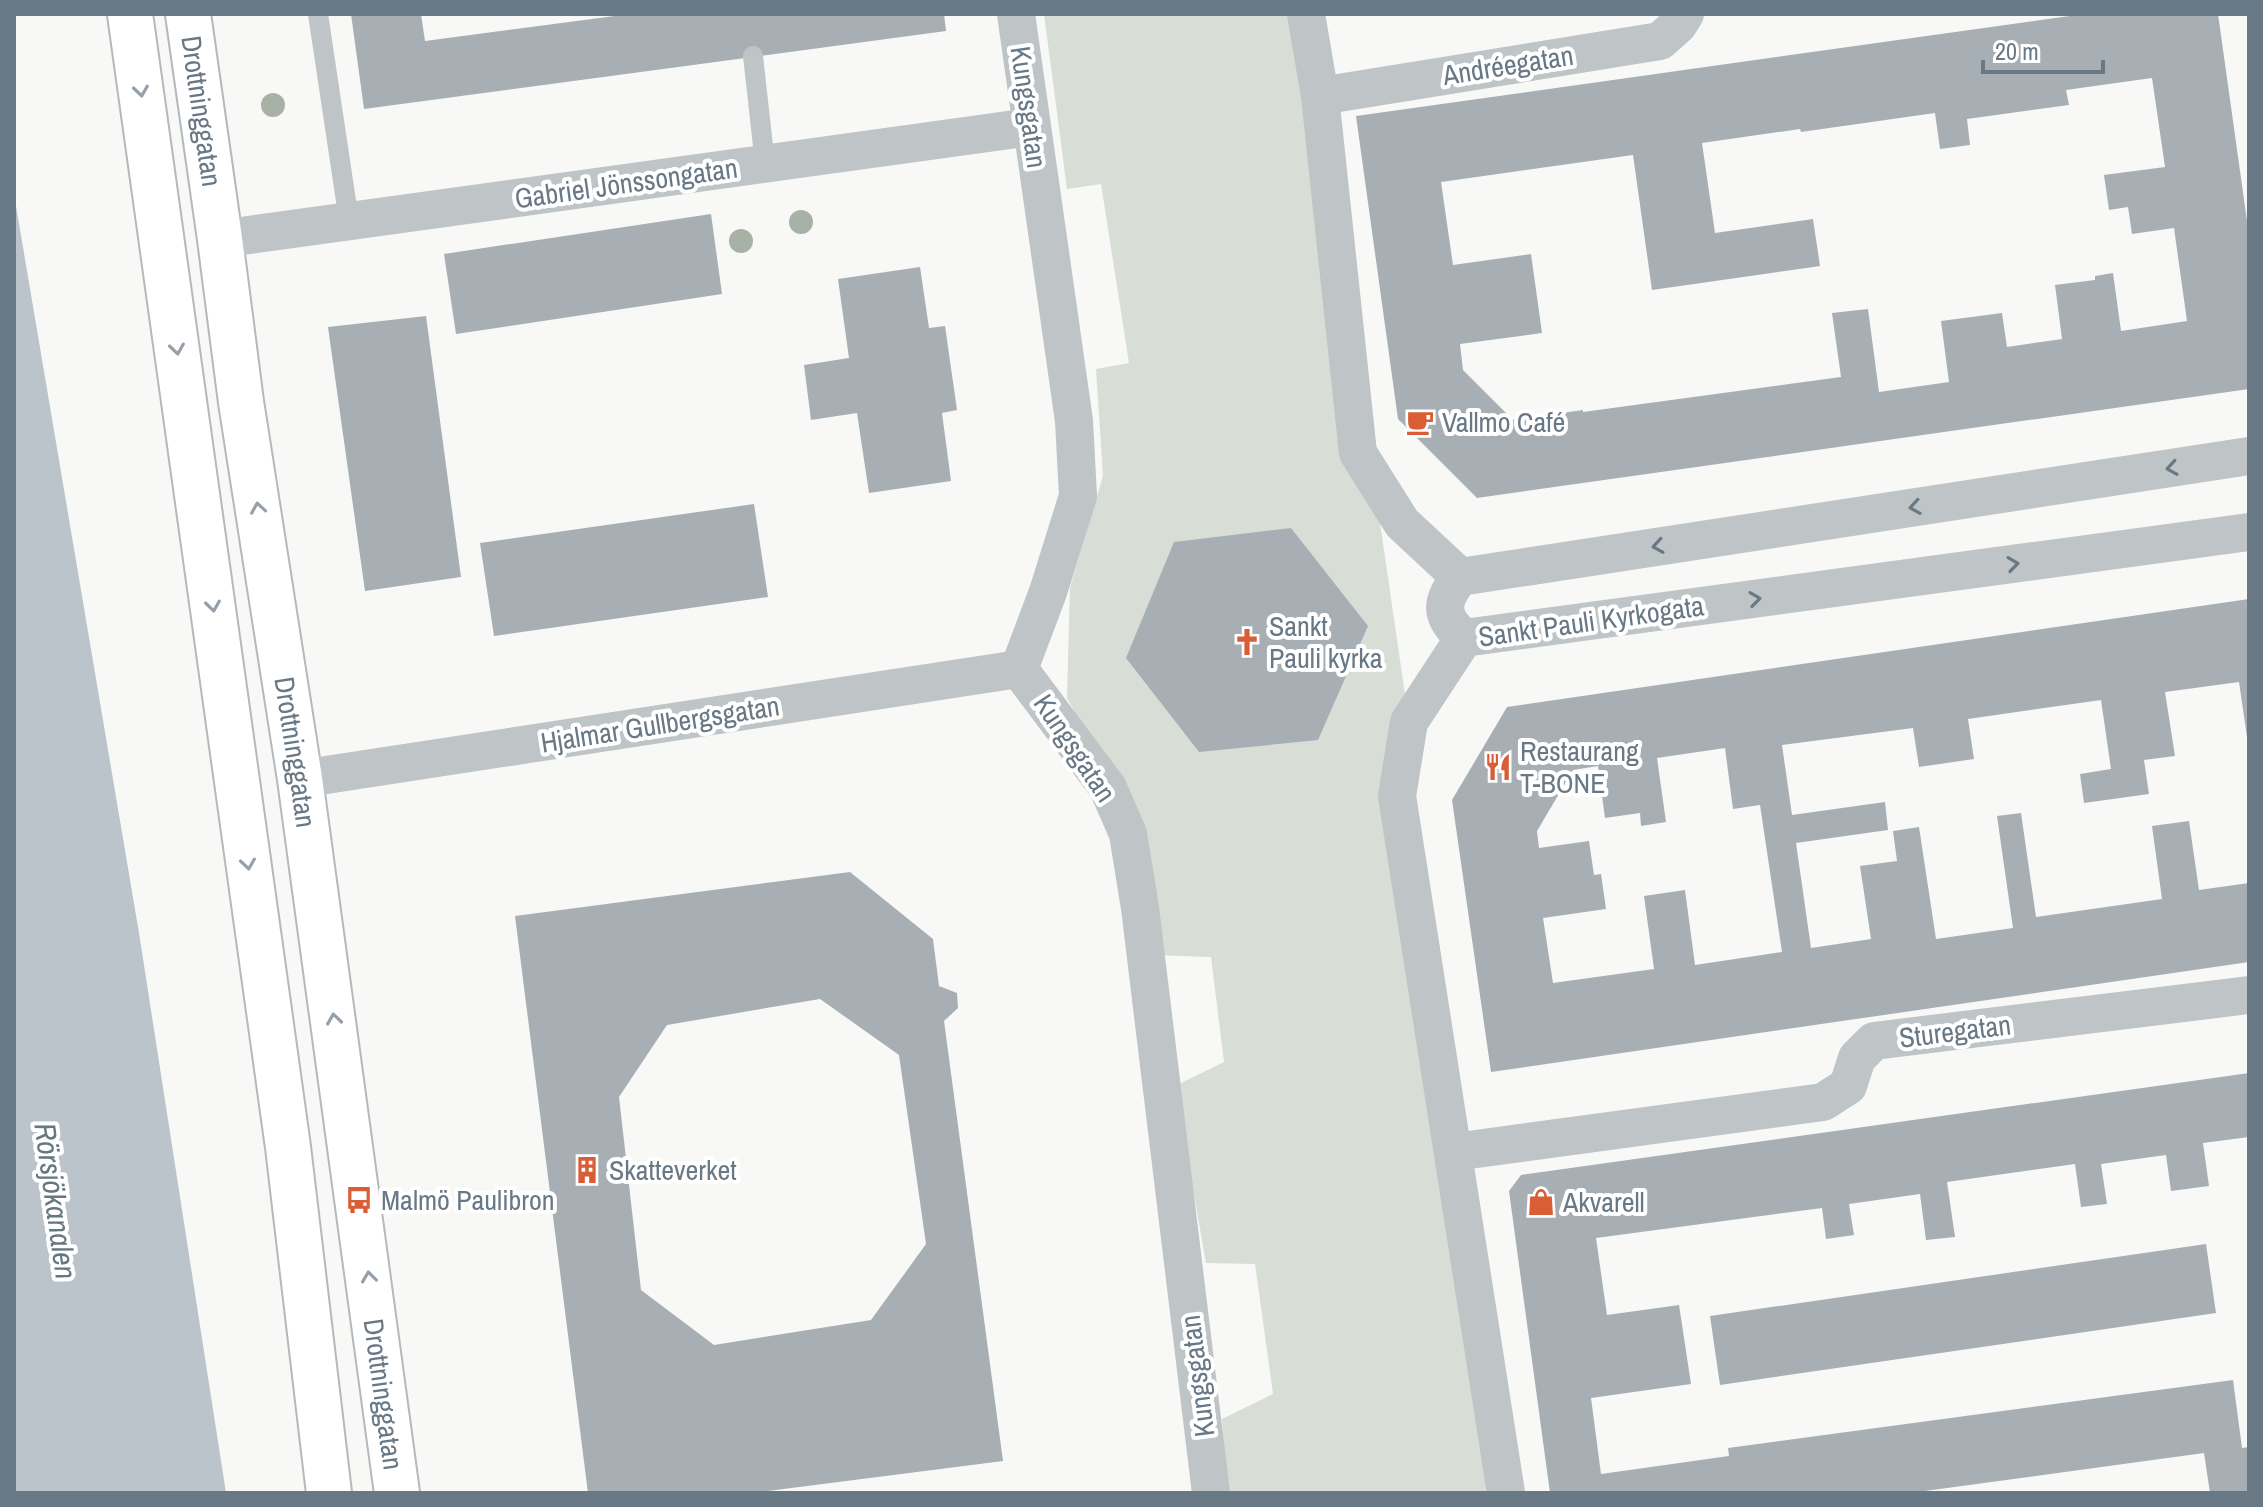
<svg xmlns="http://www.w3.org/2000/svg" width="2263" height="1507" viewBox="0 0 2263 1507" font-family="'Archivo Narrow',sans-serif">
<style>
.green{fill:#d8ddd5}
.water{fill:#bbc4ca}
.building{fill:#a7afb5;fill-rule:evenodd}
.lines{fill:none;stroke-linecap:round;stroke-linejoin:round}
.secondary-casing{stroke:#b4b9be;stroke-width:48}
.lane{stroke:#bfc4c7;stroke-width:20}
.street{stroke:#bfc4c7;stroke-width:38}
.secondary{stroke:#fff;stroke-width:44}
.tree{fill:#a8b1a5}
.oneway{stroke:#96a0aa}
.oneway2{stroke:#697885}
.labels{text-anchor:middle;stroke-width:8;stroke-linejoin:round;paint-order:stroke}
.street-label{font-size:28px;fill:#697885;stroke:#fff}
.poi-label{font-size:28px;fill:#697885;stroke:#fff;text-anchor:start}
.water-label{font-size:30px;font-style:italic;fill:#657880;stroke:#fff}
</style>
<rect width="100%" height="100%" fill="#f8f8f6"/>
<path class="green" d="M1044,14H1306L1409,722L1392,859L1490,1493H1227L1222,1419L1273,1394L1255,1264L1206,1263L1175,1086L1224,1062L1211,957L1156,955L1143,836L1067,698L1070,588L1103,476L1096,369L1129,363L1101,184L1067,189Z"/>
<path class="water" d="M14,194L139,933L226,1493H14Z"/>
<path class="building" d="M351,14H421L425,41L630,14H944L946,31L364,109Z
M2084,14H2218L2249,235V389L1477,498L1398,419L1356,116ZM2152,78L2165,167L2104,175L2109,210L2128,207L2132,234L2174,228L2187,321L2121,331L2113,273L2095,276V280L2055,285L2062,339L2007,347L2002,313L1941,321L1949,382L1879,392L1868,309L1832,313L1841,377L1583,412V410L1513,420L1463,370L1460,344L1542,333L1531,254L1453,265L1441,182L1633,155L1652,290L1820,266L1813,219L1715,233L1702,143L1800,129L1801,132L1935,113L1940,149L1970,145L1967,119L2069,105L2066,90Z
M711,214L722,294L456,334L444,254Z
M920,267L929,328L945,326L957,410L942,413L951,481L869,493L857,413L811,420L804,365L849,358L838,279Z
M426,316L461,577L365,591L328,327Z
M754,504L768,597L494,636L480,543Z
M1291,528L1368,626L1318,740L1199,752L1126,658L1174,542Z
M2249,599V737H2247L2239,682L2165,692L2175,756L2144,760L2149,794L2084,803L2080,774L2111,769L2101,700L1968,719L1974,759L1919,767L1913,728L1782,745L1792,815L1885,802L1888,830L1796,843L1811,948L1871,939L1860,866L1897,861L1893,831L1919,827L1936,939L2013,928L1997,816L2021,813L2036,917L2162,899L2152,826L2189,821L2199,890L2249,883V962L1491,1072L1452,800L1507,707ZM1725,748L1733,809L1760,805L1782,952L1695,965L1685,890L1644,896L1654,969L1553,983L1543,918L1606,909L1601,874L1594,875L1589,841L1539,848L1537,831L1573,770L1598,766L1605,818L1640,813L1641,826L1666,822L1657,758Z
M850,872L933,939L939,986L957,993L958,1008L944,1021L1003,1461L753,1493H588L515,916ZM820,999L899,1055L926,1244L871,1320L714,1345L641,1290L619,1097L667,1025Z
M2249,1073V1137L2203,1143L2209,1186L2171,1191L2166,1155L2101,1164L2107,1204L2081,1207L2075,1164L1947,1182L1955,1237L1926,1240L1920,1194L1849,1204L1854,1235L1826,1239L1822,1208L1596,1238L1607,1315L1679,1305L1691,1384L1591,1398L1601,1474L1729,1456L1728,1448L2233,1380L2242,1448L2249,1447V1493H2210L2204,1453L1910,1493H1734V1491L1550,1493L1509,1191L1521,1175Z
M2206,1244L2216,1313L1720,1385L1710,1316Z"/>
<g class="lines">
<g class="secondary-casing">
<g id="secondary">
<path d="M130,14L288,1147L329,1493"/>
<path id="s1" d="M188,14L220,239L241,402L300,779L397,1493"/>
</g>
</g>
<path class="lane" d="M318,14L349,221
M753,56L765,164"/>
<path class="street" d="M1016,14L1074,421L1078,496L1048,592L1019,669L1108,788L1128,834L1140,908L1211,1493
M1306,14L1320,96L1358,453L1402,523L1460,577
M1320,96L1660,41L1678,25L1685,14
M220,239L1031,127
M2249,456L1460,577C1440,602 1439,616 1464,638L2249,532
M1464,638L1409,722L1397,796L1506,1493
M300,779L1019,669
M1454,1152L1823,1102L1848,1086L1857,1058L1874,1041L2249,995"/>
<use href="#secondary" class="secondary"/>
</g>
<g class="tree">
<circle cx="273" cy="105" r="12"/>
<circle cx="801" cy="222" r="12"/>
<circle cx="741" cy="241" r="12"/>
</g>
<defs><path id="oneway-chevron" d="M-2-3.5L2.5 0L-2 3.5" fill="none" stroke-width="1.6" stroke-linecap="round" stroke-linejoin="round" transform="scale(2)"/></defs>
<g class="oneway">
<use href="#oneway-chevron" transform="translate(141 91) rotate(82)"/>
<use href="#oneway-chevron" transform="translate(177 349) rotate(82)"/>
<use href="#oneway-chevron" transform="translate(258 508) rotate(-99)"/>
<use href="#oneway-chevron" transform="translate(213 606) rotate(82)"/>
<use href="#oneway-chevron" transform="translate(248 864) rotate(82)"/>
<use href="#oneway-chevron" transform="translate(334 1019) rotate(-98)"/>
<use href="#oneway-chevron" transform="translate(369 1277) rotate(-97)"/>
</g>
<g class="oneway2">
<use href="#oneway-chevron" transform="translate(2172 468) rotate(171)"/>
<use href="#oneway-chevron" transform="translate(1915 507) rotate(171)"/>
<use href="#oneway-chevron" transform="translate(1658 546) rotate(171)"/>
<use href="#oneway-chevron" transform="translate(2013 564) rotate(-8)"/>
<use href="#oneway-chevron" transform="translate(1755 599) rotate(-8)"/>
</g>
<defs>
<g id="cafe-bare" transform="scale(2.16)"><path d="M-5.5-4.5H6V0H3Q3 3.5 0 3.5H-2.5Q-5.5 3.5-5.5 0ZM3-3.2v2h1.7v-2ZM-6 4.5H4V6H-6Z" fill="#d95d35" stroke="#fff" stroke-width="2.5" paint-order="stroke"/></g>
<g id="church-bare" transform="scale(2.16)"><path d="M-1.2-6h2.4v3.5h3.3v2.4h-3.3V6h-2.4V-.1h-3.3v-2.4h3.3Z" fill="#d95d35" stroke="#fff" stroke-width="2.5" paint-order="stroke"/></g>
<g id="restaurant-bare" transform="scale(2.16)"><path d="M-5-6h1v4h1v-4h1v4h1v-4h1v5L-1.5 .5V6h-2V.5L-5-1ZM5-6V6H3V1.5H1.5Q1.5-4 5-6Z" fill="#d95d35" stroke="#fff" stroke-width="2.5" paint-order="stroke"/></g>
<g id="building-bare" transform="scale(2.16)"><path d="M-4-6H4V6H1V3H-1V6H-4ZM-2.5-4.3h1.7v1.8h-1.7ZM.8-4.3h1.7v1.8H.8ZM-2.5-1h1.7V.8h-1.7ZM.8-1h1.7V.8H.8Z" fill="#d95d35" stroke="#fff" stroke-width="2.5" paint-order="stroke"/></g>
<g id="bus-bare" transform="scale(2.16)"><path d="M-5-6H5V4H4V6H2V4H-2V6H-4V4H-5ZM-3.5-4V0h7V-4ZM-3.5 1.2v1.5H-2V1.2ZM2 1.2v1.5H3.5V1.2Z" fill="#d95d35" stroke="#fff" stroke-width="2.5" paint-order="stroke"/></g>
<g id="shop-bare" transform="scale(2.16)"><path d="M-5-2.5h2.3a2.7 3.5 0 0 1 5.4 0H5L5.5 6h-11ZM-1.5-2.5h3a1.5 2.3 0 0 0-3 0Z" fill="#d95d35" stroke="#fff" stroke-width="2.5" paint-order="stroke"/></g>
</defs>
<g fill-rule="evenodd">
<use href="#cafe-bare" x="1420" y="422"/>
<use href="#church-bare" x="1247" y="642"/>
<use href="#restaurant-bare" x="1498" y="767"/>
<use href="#building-bare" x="587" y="1170"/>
<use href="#bus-bare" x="359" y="1200"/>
<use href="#shop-bare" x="1541" y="1202"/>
</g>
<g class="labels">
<g class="street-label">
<text transform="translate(1508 65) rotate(-9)" y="10">Andréegatan</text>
<text transform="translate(1029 107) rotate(82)" y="10">Kungsgatan</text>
<text dy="10" stroke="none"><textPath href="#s1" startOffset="98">Drottninggatan</textPath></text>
<text transform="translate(626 183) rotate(-8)" y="10">Gabriel Jönssongatan</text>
<text transform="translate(1591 621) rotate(-8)" y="10">Sankt Pauli Kyrkogata</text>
<text transform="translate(660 724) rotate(-9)" y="10">Hjalmar Gullbergsgatan</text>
<text transform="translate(1075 748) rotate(56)" y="10">Kungsgatan</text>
<text dy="10" stroke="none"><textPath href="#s1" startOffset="746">Drottninggatan</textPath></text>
<text transform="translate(1955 1031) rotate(-7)" y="10">Sturegatan</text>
<text transform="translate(1197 1376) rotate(-97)" y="10">Kungsgatan</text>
<text dy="10" stroke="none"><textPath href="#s1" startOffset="1394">Drottninggatan</textPath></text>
</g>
<g class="poi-label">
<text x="1442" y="432">Vallmo Café</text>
<text x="1269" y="636">Sankt<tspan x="1269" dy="32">Pauli kyrka</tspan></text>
<text x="1520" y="761">Restaurang<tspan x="1520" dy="32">T-BONE</tspan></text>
<text x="609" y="1180">Skatteverket</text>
<text x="381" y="1210">Malmö Paulibron</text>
<text x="1563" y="1212">Akvarell</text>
</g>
<g class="water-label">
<text transform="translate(55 1201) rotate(82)" y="10">Rörsjökanalen</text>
</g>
</g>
<rect width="2263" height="1507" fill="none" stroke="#697885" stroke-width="32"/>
<path d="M1983 60v12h120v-12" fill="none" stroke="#697885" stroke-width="4"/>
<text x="1995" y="60" font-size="24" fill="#697885" stroke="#ffffff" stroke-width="6" paint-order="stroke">20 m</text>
</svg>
